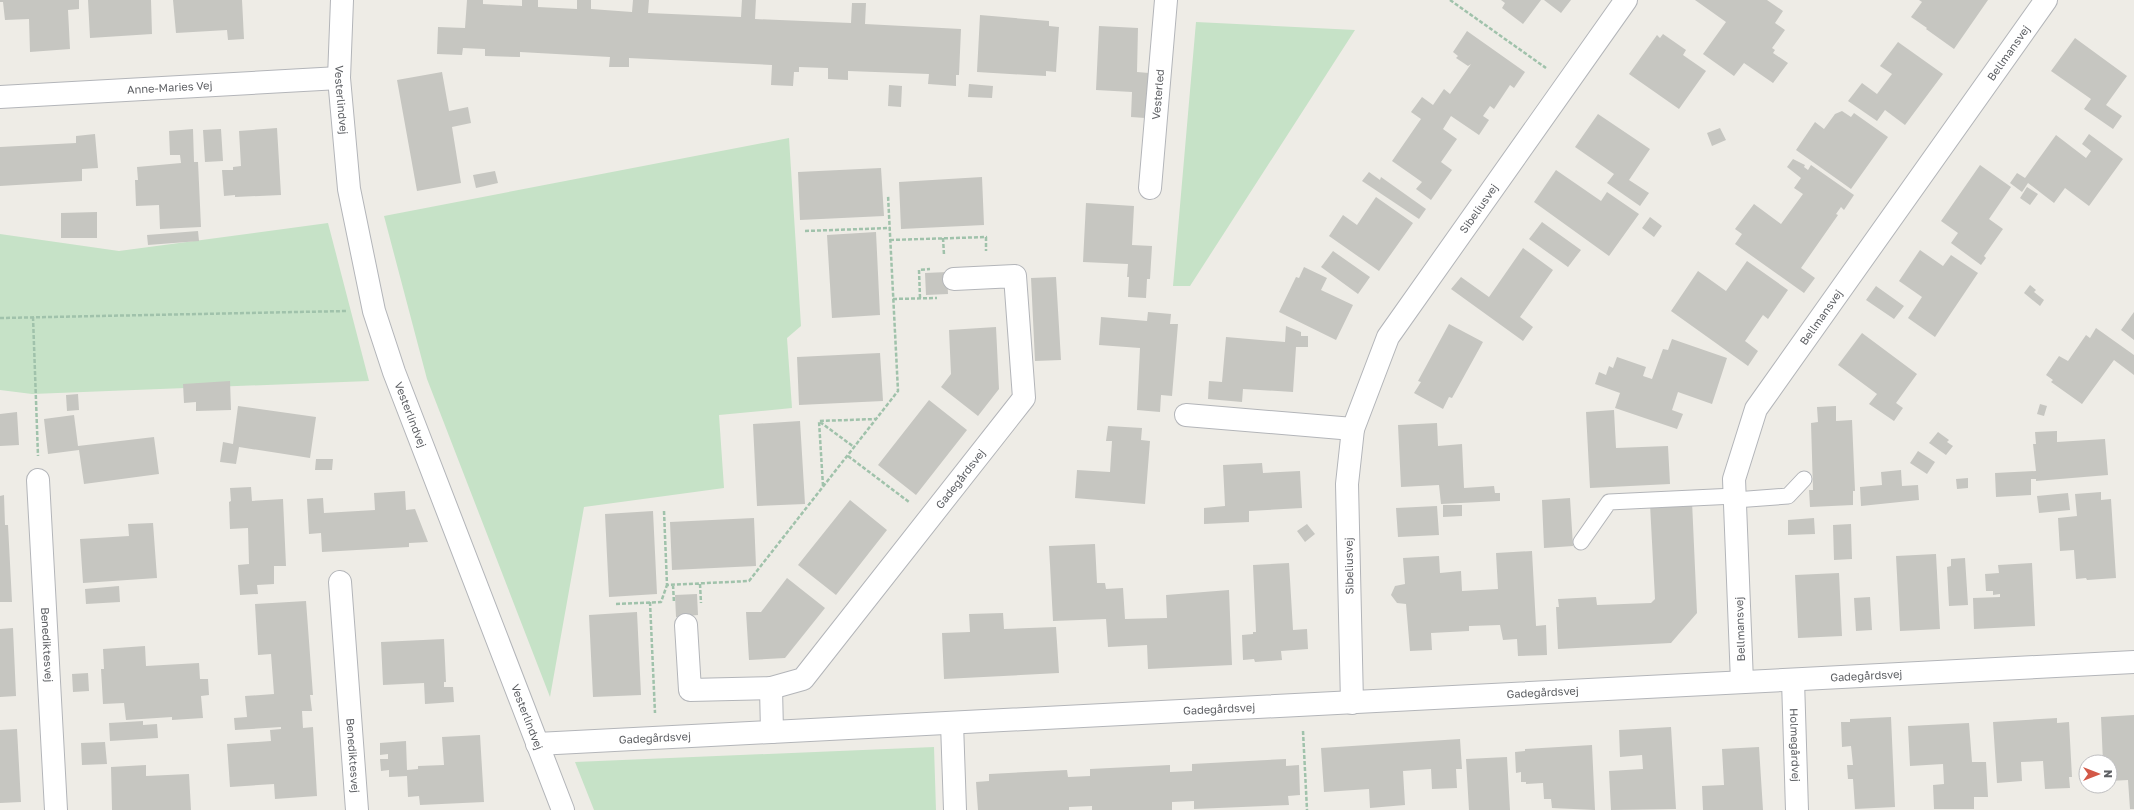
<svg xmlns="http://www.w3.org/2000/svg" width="2134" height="810" viewBox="0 0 2134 810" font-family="'Golos Text',sans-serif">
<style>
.green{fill:#c6e2c7}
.building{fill:#c6c6c1}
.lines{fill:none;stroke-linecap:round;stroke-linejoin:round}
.service-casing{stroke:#b3b5b9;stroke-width:17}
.minor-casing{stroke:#b3b5b9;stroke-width:24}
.tertiary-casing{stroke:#b3b5b9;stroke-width:24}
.path{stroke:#a0c2ab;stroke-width:2.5;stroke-dasharray:4 2;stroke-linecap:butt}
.service{stroke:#fff;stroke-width:15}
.minor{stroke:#fff;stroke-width:22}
.tertiary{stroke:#fff;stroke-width:22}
.labels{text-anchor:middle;stroke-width:3;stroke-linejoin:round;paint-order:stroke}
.street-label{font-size:11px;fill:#5e6064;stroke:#fff}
</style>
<rect width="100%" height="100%" fill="#eeece6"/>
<path class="green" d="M1196,22L1355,30L1190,286H1173Z
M789,138L801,326L787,338L792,408L719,415L724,488L584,507L550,697L427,379L384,216Z
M328,223L369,381L32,394L0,390V234L119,251Z
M934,747L936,810H594L575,762Z"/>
<path class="building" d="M0,0H79V9L68,10L70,49L30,52L29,19L5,20L3,2H0Z
M88,0H151L152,34L90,38Z
M173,0H242L244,39L228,40L227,30L176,33Z
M467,0H483V4L522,6V0H538V7L577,9V0H591V9L632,12L633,0H649L648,13L741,17L742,0H756L755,19L851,23L852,3H866L865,24L961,29L959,75H956V86L928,84L929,74L848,71V80L828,79V68L799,67V72H794L793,86L771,85L772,65L629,58V67H609L610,57L520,52V57L485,56V49L463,48L462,55L437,54L438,27L465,28Z
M1501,0H1541L1523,24L1502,8L1505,3Z
M1544,0H1571L1561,13Z
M1695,0H1767L1783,11L1775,23L1785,30L1772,48L1775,50L1773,53L1788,63L1773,83L1744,63L1734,76L1703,54L1726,22Z
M1919,0H1988L1954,49L1926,29L1927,28L1911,17L1922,2Z
M980,15L1049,21V26L1059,27L1056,72L1046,71V76L977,72Z
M1099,26L1138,28L1137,72L1149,73L1145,118L1131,117L1132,92L1096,90Z
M1467,31L1525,72L1514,88L1510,85L1494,109L1490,106L1483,116L1489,120L1479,135L1451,116L1443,129L1457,139L1441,162L1452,170L1431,200L1416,189L1422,182L1392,161L1421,119L1411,112L1422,97L1433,105L1444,89L1450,94L1471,64L1468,66L1456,58L1458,56L1453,52Z
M1663,34L1686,50L1683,55L1706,71L1679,109L1629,74L1657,35L1660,38Z
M2075,38L2127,76L2106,105L2122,116L2113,129L2084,109L2091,99L2051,71Z
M1898,42L1943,74L1905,125L1885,110L1877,121L1848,101L1862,83L1877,94L1892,74L1880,66Z
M442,72L449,111L468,107L471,123L452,127L461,183L417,191L397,80Z
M969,84L993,86L992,98L968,97Z
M889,85L902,86L901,107L888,106Z
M1842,111L1851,117L1854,113L1888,137L1851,189L1796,150L1815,122L1824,129L1835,114Z
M1598,114L1650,149L1629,180L1649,193L1640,206L1607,183L1614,174L1575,147Z
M277,128L281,195L235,197V195L224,196L222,170H233V167L241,166L239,131Z
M1720,128L1726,140L1712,146L1707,133Z
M193,129L194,162H198L201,227L160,229L159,205L136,206L135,180H138L137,167L181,163L180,155H170L169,131Z
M221,129L223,161L205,162L203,130Z
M95,134L98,168L82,169V181L0,186V147L76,143V136Z
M2089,134L2123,159L2089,206L2065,188L2054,203L2028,183L2022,192L2010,183L2017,173L2025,178L2056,135L2086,158L2091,151L2082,144Z
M1793,159L1805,165L1804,167L1808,170L1811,165L1854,195L1844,210L1841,207L1836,214L1838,215L1801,268L1815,278L1804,293L1735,244L1742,234L1735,229L1754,204L1781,224L1803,194L1794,188L1801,178L1787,167Z
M1980,165L2011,187L1989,219L2003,229L1984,256L1986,258L1981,265L1951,243L1958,233L1941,221Z
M881,168L884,216L800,220L798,172Z
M1556,170L1601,201L1607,192L1639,214L1609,256L1534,202Z
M495,171L498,183L476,188L473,175Z
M1369,172L1380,180L1381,177L1426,209L1419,219L1362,181Z
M982,177L984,225L901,229L899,182Z
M2027,187L2038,194L2030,205L2020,198Z
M1376,197L1413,223L1379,271L1329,236L1343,215L1357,225Z
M1086,203L1134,206L1132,245L1152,246L1150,279H1147L1146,298L1128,297L1129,277H1127L1128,264L1083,262Z
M97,212V238H61V213Z
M1650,217L1662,226L1654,237L1642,228Z
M1542,222L1581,250L1568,267L1529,239Z
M198,231L199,241L148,245L147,235Z
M876,232L880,315L832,318L827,235Z
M1523,248L1553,270L1520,317L1533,327L1523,341L1451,289L1461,277L1489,297Z
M1920,250L1943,266L1951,255L1978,273L1935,337L1908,318L1922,297L1899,281Z
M1333,251L1370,277L1358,294L1321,267Z
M1747,261L1788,290L1768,319L1763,315L1745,341L1758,351L1748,366L1671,311L1698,271L1726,291Z
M1304,267L1327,278L1321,290L1353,305L1336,340L1279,312L1296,277L1299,278Z
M947,272L948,294L926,295L925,273Z
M1056,277L1061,360L1035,361L1031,278Z
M2030,285L2036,290L2034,292L2044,300L2040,306L2024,293Z
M1876,286L1904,306L1894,319L1866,300Z
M1148,312L1171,314L1170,324H1178L1172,396L1161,395L1160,412L1137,410L1140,348L1099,345L1101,317L1147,321Z
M2134,312V340L2121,330Z
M1449,324L1483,342L1452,398L1449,397L1443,409L1414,393L1421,382L1418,381Z
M1286,326L1301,332V336H1308V347H1296L1293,392L1243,389L1242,402L1208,399L1209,381L1222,382L1226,337L1285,342Z
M996,327L999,389L978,416L941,387L951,374L949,330Z
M2096,328L2134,355V375L2114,360L2082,404L2051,382L2053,380L2046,375L2059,356L2068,361L2086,335L2090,338Z
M1862,333L1917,374L1896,403L1903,408L1894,421L1869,404L1877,394L1838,365Z
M1672,339L1727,358L1712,404L1678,392L1672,410L1683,414L1677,429L1615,408L1620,393L1595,384L1599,372L1606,375L1609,366L1613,368L1617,357L1646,367L1643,376L1652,379L1663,349L1668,350Z
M880,353L883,401L799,405L797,357Z
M230,381L231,410L196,411V402L184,403L183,384Z
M78,394L79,410L67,411L66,395Z
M929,400L967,430L916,495L878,465Z
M2040,404L2047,406L2044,416L2037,414Z
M238,406L316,417L310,458L239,447L236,464L220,462L223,442L233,444Z
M1836,406V421L1852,420L1855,491H1853V505L1810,507L1809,490H1813L1811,423L1818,422L1817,407Z
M1614,410L1616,448L1668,446L1670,484L1590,488L1586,412Z
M17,412L19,445L0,446V414Z
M74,415L78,446L154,437L159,474L84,484L79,450L48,454L44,419Z
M800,421L805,504L757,506L753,424Z
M1437,423L1438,446L1462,444L1464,488L1494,486L1495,493H1500V501L1441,504L1439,485L1401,487L1398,425Z
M1108,426L1142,428L1141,440L1150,441L1145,504L1075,498L1077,470L1110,472L1112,441H1106Z
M2057,431V442L2105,439L2108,475L2036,481V479H2031V495L1996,497L1995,473L2036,471L2033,444H2036L2035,432Z
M1938,432L1949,440L1947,442L1953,446L1946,455L1929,443Z
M1918,451L1935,462L1927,474L1910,463Z
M316,459H333L332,470H315Z
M1262,463L1263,473L1300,471L1302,508L1249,511V522L1204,524V508L1225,506L1223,465Z
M1901,470L1902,486L1918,485L1919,500L1861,506L1860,487L1882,485L1881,472Z
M1968,478V488L1957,489L1956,479Z
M251,487L252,501L283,499L286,566H274V584L257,585L258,594L240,595L238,565L249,564L248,528L230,529L229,502L231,501L230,488Z
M405,491L406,510L415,509L428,542L409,543V547L322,552L321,533L309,534L307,499L323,498L324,513L375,510L374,493Z
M2101,492V500L2111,499L2116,578L2087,580L2086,578L2076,579L2074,550L2060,551L2058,518L2077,516L2075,494Z
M2068,493L2070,510L2039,513L2037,496Z
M4,495L5,525H8L12,602H0V496Z
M1570,498L1573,546L1544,548L1542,500Z
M850,500L887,530L836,595L798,565Z
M1692,501L1697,613L1671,643L1558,649L1556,607H1559L1558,599L1596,597L1597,605L1651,603L1655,599L1650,504Z
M1443,505H1462V516L1443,517Z
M1437,506L1439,535L1398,537L1396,508Z
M653,511L657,594L609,597L605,514Z
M754,518L756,566L672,570L670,522Z
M1814,518L1815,534L1788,535V520Z
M153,523L157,578L83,583L80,539L129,536L128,524Z
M1307,524L1315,534L1305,542L1297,531Z
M1851,524L1852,559L1834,560L1833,525Z
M1095,544L1097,583H1105L1106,589L1123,588L1125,619L1167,618L1166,595L1229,590L1232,665L1148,669L1147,645L1108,647L1106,619L1053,621L1049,546Z
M1532,551L1536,626L1546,625L1547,655L1518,656L1517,639L1503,640L1500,625L1469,626V631L1431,633L1432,650L1410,651L1406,604L1397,603L1391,595L1395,586L1405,584L1403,558L1439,556L1440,573L1461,571L1462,591L1498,589L1496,553Z
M1936,554L1940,629L1900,631L1896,556Z
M1965,558L1968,605L1949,606L1947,567L1951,566V559Z
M1289,563L1293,630L1307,629L1308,649L1281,651L1282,660L1255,662L1254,659L1243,660L1242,635L1253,634V632H1256L1253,565Z
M2032,563L2035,626L1974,629L1973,598L2000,597V594L1993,595V591H1986L1985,574L1999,573L1998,565Z
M1839,573L1842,636L1798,638L1795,575Z
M787,578L825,608L785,658L749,660L746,612H761Z
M119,586L120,602L86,604L85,589Z
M697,594L698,615L676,617L675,595Z
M1870,597L1872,630L1856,631L1854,598Z
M306,601L313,695H310L312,711H302L303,728L313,727L317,796L275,799L274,784L230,787L227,744L271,741L270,730L281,729V727L235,730L234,718L247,717L245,696L274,694L271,654L258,655L255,604Z
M637,612L641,695L593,697L589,615Z
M1003,613L1004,629L1056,627L1059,673L944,679L942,633L970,632L969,614Z
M13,628L16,696L0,697V629Z
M444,639L446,682H444V687H453L454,702L425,704L424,683L383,685L381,642Z
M145,646L146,666L199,663L200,679H208L209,695L201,696L203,718L172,720V717L126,720L124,703L103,704L101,669H104L103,649Z
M88,673L89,691L73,692L72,674Z
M2134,715V809H2130L2128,780L2110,781V762H2103L2101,717Z
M1891,717L1895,807L1855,809L1853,779H1848L1847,765H1853L1851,746L1842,747L1841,722H1850V719Z
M2057,718V723L2069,722L2072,777H2069L2070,788L2045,789L2043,761L2021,762L2022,781L1997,783L1993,722Z
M143,721V725L157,724L158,738L110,741L109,723Z
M1969,723L1972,762H1986L1988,797H1974V809H1934L1933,785L1944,784L1943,764L1910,766L1908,726Z
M1671,727L1676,809L1611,810L1609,771L1643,769L1642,755L1620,757L1619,730Z
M17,729L21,802L0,803V730Z
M480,735L484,802L420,805L419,796L408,797L407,776L389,777V770L381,771L380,759H388V754L380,755V743L406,741L407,770L418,769V766L444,765L442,737Z
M1460,739L1462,769H1456L1457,788L1432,789L1431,769L1403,771L1405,805L1370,808L1369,789L1324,792L1321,748Z
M105,742L107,764L82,765L81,743Z
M1592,745L1595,810L1552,808L1551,799H1544L1543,783L1526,784V782H1521V772L1516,773L1515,752L1525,751V749Z
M1759,747L1763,810H1703L1702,786L1724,785L1722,749Z
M1507,757L1510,810H1469L1466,759Z
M1286,759V766L1299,765L1300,795L1288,796L1289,805L1194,809V801L1172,802V810H1092V806L1069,807V810H978L976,782L989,781V774L1067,770L1068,777L1090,776V769L1170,765V772L1192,771V764Z
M146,765V776L189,774L191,810H112L111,767Z"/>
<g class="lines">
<g class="service-casing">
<path id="service" d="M1735,500L1788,496L1804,479
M1581,542L1609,502L1735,496"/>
</g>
<g class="minor-casing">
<g id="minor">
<path id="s1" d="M0,97L339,78"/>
<path id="s2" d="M1150,188L1166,0"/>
<path d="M1186,415L1353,429"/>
<path id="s3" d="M38,480L56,810"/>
<path id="s4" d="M340,582L357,810"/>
<path id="s5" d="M686,625L690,690L771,688L803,679L1024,398L1015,276L954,279"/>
<path id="s6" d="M1793,680L1797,810"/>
<path id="s7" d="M1742,682L1734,479L1756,409L2046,0"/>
<path d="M771,688L772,732"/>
<path id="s8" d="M1352,703L1347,484L1353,429L1388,337L1626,0"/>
<path d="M952,723L955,810"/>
<path id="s9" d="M537,744L2134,662"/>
</g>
</g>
<g class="tertiary-casing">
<g id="tertiary">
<path id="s10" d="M342,0L339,78L349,189L374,311L394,372L563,810"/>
</g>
</g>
<path class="path" d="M1450,0L1546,68
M805,231L890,228
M943,238L944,255
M890,240L986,237V251
M920,298L919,270L930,269
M893,299L937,298
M33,317L38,456
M0,318L347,311
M820,422L854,447
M848,456L909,502
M823,486L819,421L876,419
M664,511L667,585L749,581L898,391L888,195
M700,584L701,603
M673,585L674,603
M650,602L655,713
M616,604L661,602L667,585
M1303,731L1307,810"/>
<use href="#service" class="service"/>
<use href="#minor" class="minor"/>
<use href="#tertiary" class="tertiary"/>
</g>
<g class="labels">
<g class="street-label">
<text dy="4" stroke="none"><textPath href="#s7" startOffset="713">Bellmansvej</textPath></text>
<text dy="4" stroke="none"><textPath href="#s1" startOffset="170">Anne-Maries Vej</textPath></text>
<text dy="4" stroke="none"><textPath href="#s2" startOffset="94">Vesterled</textPath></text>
<text dy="4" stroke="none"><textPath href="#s10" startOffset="100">Vesterlindvej</textPath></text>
<text dy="4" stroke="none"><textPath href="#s8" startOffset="530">Sibeliusvej</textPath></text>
<text dy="4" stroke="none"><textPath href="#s7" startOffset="389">Bellmansvej</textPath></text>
<text dy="4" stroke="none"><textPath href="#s10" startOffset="424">Vesterlindvej</textPath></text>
<text dy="4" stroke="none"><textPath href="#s5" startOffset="434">Gadegårdsvej</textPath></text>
<text transform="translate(1349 566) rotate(-91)" y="4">Sibeliusvej</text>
<text transform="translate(1740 629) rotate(-92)" y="4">Bellmansvej</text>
<text dy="4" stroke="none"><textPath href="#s3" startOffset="165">Benediktesvej</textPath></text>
<text dy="4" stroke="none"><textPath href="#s9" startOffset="1331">Gadegårdsvej</textPath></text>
<text dy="4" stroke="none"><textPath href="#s9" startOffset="1007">Gadegårdsvej</textPath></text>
<text dy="4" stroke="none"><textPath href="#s9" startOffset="683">Gadegårdsvej</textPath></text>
<text dy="4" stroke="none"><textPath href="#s10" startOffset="748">Vesterlindvej</textPath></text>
<text dy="4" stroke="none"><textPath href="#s9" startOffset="118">Gadegårdsvej</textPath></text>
<text dy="4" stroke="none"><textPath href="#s6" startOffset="65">Holmegårdvej</textPath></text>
<text dy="4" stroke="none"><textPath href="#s4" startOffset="174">Benediktesvej</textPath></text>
</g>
</g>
<g transform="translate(2098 774) rotate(90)"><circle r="19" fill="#ffffff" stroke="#bfbfc1"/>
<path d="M0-3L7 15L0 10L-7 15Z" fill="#d35847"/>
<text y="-6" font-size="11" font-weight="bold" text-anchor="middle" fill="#5e6064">N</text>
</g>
</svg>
